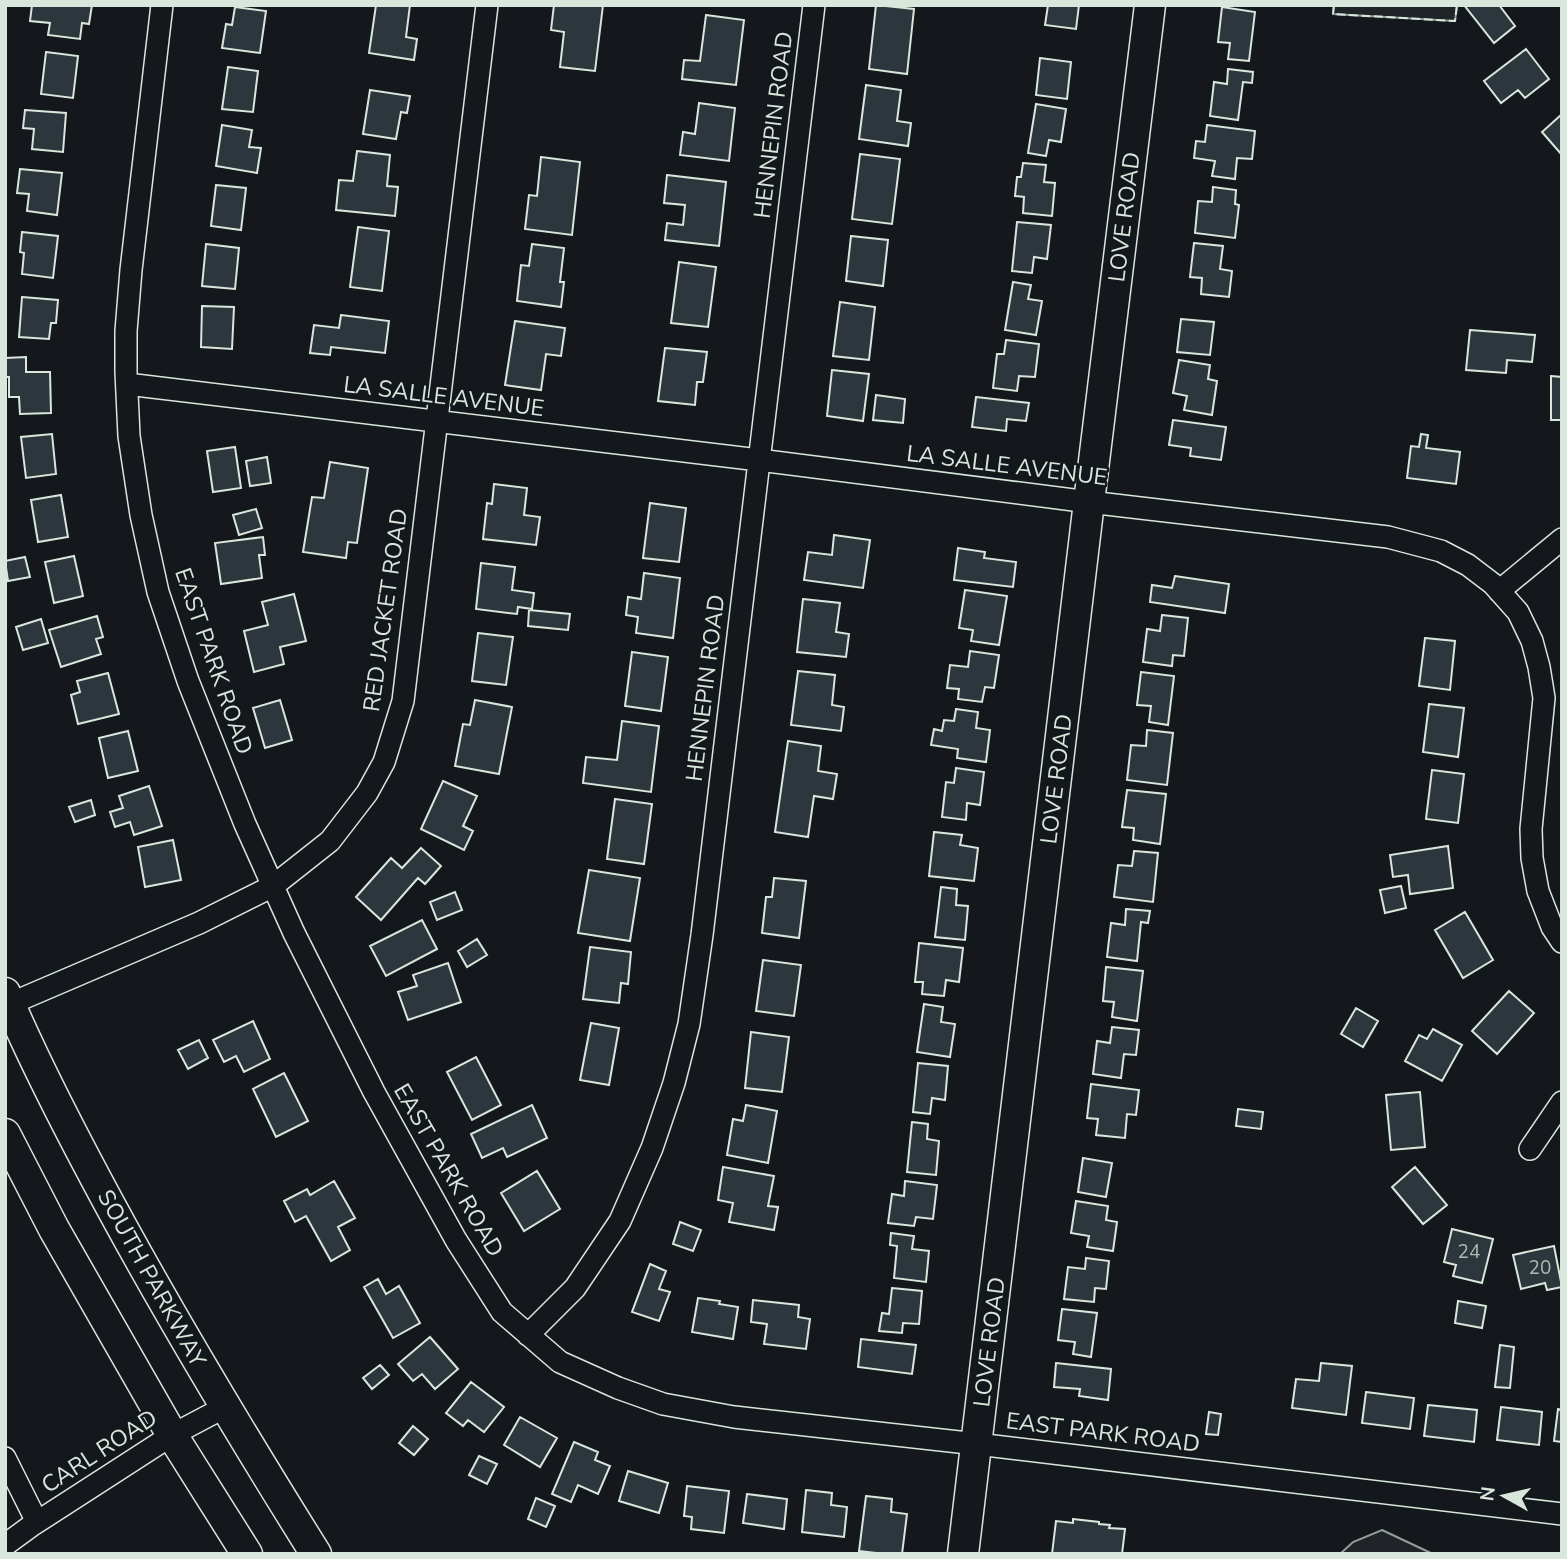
<svg xmlns="http://www.w3.org/2000/svg" width="1567" height="1559" viewBox="0 0 1567 1559" font-family="'Nunito Sans',sans-serif">
<style>
.green{fill:#202428;stroke:#939e99;stroke-width:2}
.building{fill:#2c363c;stroke:#d8e6dc;stroke-width:2}
.lines{fill:none;stroke-linecap:round;stroke-linejoin:round}
.street-casing{stroke:#d8e6dc;stroke-width:24}
.secondary-casing{stroke:#d8e6dc;stroke-width:33}
.street{stroke:#14181c;stroke-width:21}
.secondary{stroke:#14181c;stroke-width:30}
.fence{stroke:#d8e6dc;stroke-width:2;stroke-dasharray:9 3.5;stroke-linecap:butt}
.labels{text-anchor:middle;stroke-width:5;stroke-linejoin:round;paint-order:stroke}
.number-label{font-size:19px;fill:#adbab4}
.street-label{font-size:23px;fill:#d8e6dc;stroke:#14181c}
</style>
<rect width="100%" height="100%" fill="#14181c"/>
<path class="green" d="M1334,5H1457L1455,21L1333,14Z
M1382,1530L1433,1554H1340L1353,1542Z"/>
<path class="building" d="M32,5H92L89,24L82,23L80,39L48,35L50,23L30,21Z
M376,5H410L406,37L417,39L414,60L369,53Z
M554,5H603L595,71L560,67L564,32L551,30Z
M876,5L914,9L907,74L869,69Z
M1048,5H1079L1076,29L1045,25Z
M1464,5H1499L1515,26L1494,43Z
M235,7L266,11L260,53L222,48L226,24L232,25Z
M1222,7L1255,12L1249,61L1228,59L1230,43L1218,42Z
M706,15L744,20L736,85L682,79L684,60L700,61Z
M1526,49L1549,79L1525,98L1518,90L1501,103L1484,81Z
M46,52L78,56L73,98L41,94Z
M1040,58L1071,62L1067,99L1036,95Z
M228,67L258,71L253,112L222,109Z
M1228,69L1253,72L1252,83L1243,82L1238,120L1210,116L1214,82L1227,84Z
M866,85L901,90L897,121L911,123L908,146L859,139Z
M370,90L410,96L407,113L401,112L396,139L363,134Z
M699,103L735,108L729,161L680,155L683,132L695,134Z
M1036,104L1066,109L1061,142L1049,140L1046,156L1028,153Z
M25,110L66,113L63,152L32,149L34,129L23,128Z
M1562,114V155L1542,132Z
M222,125L252,130L249,147L261,148L257,173L216,166Z
M1207,125L1255,131L1252,159L1237,158L1235,179L1212,176L1215,161L1194,158L1196,141L1205,142Z
M357,151L390,155L387,186L398,187L395,216L336,210L339,180L353,181Z
M860,154L900,159L892,224L852,219Z
M541,157L580,162L572,235L525,229L529,195L537,196Z
M1023,163L1046,165L1044,182L1055,183L1052,216L1023,213L1024,197L1015,196L1017,177H1021Z
M20,169L62,173L57,215L27,211L29,194L17,193Z
M667,175L726,182L719,246L665,240L667,223L683,225L685,205L664,203Z
M216,185L246,188L241,230L211,226Z
M1213,187L1236,190L1235,204L1239,205L1235,238L1195,233L1198,201L1212,202Z
M1017,222L1051,225L1047,259L1034,257L1032,273L1012,271Z
M358,227L389,231L382,291L350,287Z
M22,232L58,236L53,278L22,274L24,253L20,252Z
M851,236L888,240L883,286L846,281Z
M1194,243L1223,246L1220,269L1232,271L1229,297L1201,294L1202,278L1190,277Z
M206,244L239,248L235,289L202,286Z
M532,244L564,248L560,282H564L561,307L517,301L521,265L529,266Z
M679,262L716,267L708,327L671,323Z
M1013,282L1031,285L1028,299L1042,301L1036,335L1005,330Z
M22,297L58,300L56,323H51L49,339L19,337Z
M840,302L875,307L869,360L833,356Z
M202,306L234,307L232,349L201,347Z
M341,315L389,321L385,353L331,347L330,355L310,353L314,325L339,328Z
M1181,319L1214,322L1210,355L1177,352Z
M515,321L565,328L561,356L546,354L541,390L505,385Z
M1470,330L1535,335L1532,362L1507,360L1506,373L1466,370Z
M1006,340L1039,344L1035,377L1019,376L1017,391L993,388L997,354H1004Z
M665,348L707,352L703,382H697L695,405L658,401Z
M26,357V372H50L51,413L20,414L19,397H9V377H5V358Z
M1179,360L1210,365L1208,379L1217,381L1212,415L1184,410L1187,396L1173,393Z
M832,370L869,374L863,421L827,416Z
M1551,376L1562,377V420H1551Z
M876,395L905,399L903,423L873,420Z
M976,397L1029,403L1026,421L1007,419L1006,431L972,427Z
M1173,420L1226,427L1221,460L1190,456L1191,448L1169,445Z
M52,434L56,474L26,478L21,437Z
M1421,434L1428,435L1426,448L1460,452L1456,484L1407,478L1411,446L1419,447Z
M235,447L241,488L213,492L207,451Z
M267,457L271,483L250,486L246,461Z
M330,462L368,468L357,543L348,542L346,558L303,552L312,497L324,498Z
M494,484L527,488L524,515L540,517L536,545L483,539L487,503L492,504Z
M61,495L68,537L38,542L31,500Z
M650,503L686,508L679,562L643,558Z
M256,509L262,528L239,535L233,515Z
M834,535L870,540L863,588L804,580L808,552L832,555Z
M263,537L265,555H259L262,578L221,584L215,543Z
M958,548L985,552L984,558L1016,562L1013,587L954,580Z
M74,556L83,596L54,603L45,562Z
M25,557L30,577L8,581L5,561Z
M481,563L515,567L512,590L534,593L532,609L518,607L517,614L476,609Z
M644,573L680,578L673,638L636,633L638,617L626,615L628,597L641,599Z
M1175,576L1229,584L1225,613L1150,602L1152,585L1172,588Z
M965,590L1007,596L999,645L971,641L973,630L959,628Z
M294,594L306,641L280,647L284,664L254,672L244,631L268,625L262,602Z
M803,599L840,603L836,632L849,634L846,657L797,652Z
M529,610L570,614L568,630L528,626Z
M1162,615L1188,618L1184,656L1173,655L1172,666L1143,662L1147,629L1160,631Z
M97,616L103,637L96,639L101,654L61,667L49,630Z
M41,619L48,643L23,650L16,627Z
M478,633L513,637L506,685L472,681Z
M1425,638L1455,641L1450,690L1419,686Z
M970,651L999,655L994,688L985,687L982,702L958,699L959,689L947,688L950,665L968,667Z
M632,652L668,657L661,711L625,706Z
M798,671L835,675L832,705L844,707L841,731L791,725Z
M1141,672L1174,676L1168,725L1149,722L1151,706L1137,705Z
M108,673L119,714L78,724L71,695L80,692L77,681Z
M280,700L292,740L265,748L253,708Z
M475,700L512,707L499,774L455,766L463,724L470,725Z
M1429,704L1464,708L1458,757L1423,752Z
M956,709L978,712L976,728L990,730L986,762L957,758L958,749L931,745L934,729L942,731L944,720L954,721Z
M622,721L659,726L651,792L583,783L586,757L617,760Z
M1147,730L1173,733L1167,785L1127,780L1131,745L1146,746Z
M128,731L138,771L108,778L99,738Z
M788,741L821,746L818,771L837,774L833,799L814,796L808,837L775,832Z
M956,768L984,772L980,805L967,803L966,820L942,817L946,782L954,783Z
M1432,770L1464,774L1458,823L1426,819Z
M443,781L477,796L463,826L473,831L464,850L421,829Z
M149,786L162,826L134,835L130,822L115,827L110,812L123,808L119,796Z
M1127,790L1166,794L1160,844L1133,840L1134,828L1122,827Z
M615,799L652,804L644,864L607,859Z
M91,800L95,815L75,822L69,807Z
M934,832L962,835L960,845L978,848L974,881L929,876Z
M173,840L181,880L145,887L138,847Z
M1448,846L1453,888L1410,894L1408,875L1393,877L1390,855Z
M421,848L441,866L425,884L418,878L381,920L356,897L391,858L402,868Z
M1134,851L1158,853L1153,902L1114,897L1118,865L1132,866Z
M589,870L640,878L630,941L578,933Z
M774,878L806,881L799,938L762,933L766,897H772Z
M1401,886L1406,908L1385,913L1380,890Z
M941,887L957,889L956,905L968,906L965,940L935,937Z
M455,892L462,910L437,920L430,902Z
M1126,909L1150,911L1148,923L1141,922L1137,961L1107,957L1111,923L1125,925Z
M1465,912L1493,960L1463,978L1435,930Z
M422,920L437,949L386,976L370,946Z
M477,939L487,955L467,967L458,951Z
M919,943L963,948L959,982L946,980L944,996L922,994L923,982H915Z
M590,947L631,952L628,984L621,983L619,1003L583,999Z
M763,960L801,965L794,1016L756,1011Z
M448,963L461,1002L408,1020L398,992L417,986L413,975Z
M1106,967L1143,971L1137,1021L1112,1017L1114,1002L1103,1001Z
M1509,991L1534,1013L1497,1054L1472,1031Z
M924,1004L943,1007L941,1022L955,1024L950,1057L917,1052Z
M1356,1008L1378,1021L1363,1047L1341,1034Z
M253,1021L270,1059L244,1072L236,1056L224,1062L213,1040Z
M591,1023L619,1028L609,1085L580,1080Z
M1112,1027L1139,1030L1136,1055L1124,1054L1121,1078L1093,1074L1097,1041L1110,1043Z
M1433,1029L1462,1045L1442,1081L1405,1061L1419,1035L1427,1039Z
M751,1032L789,1037L782,1092L745,1088Z
M199,1040L208,1058L188,1069L178,1050Z
M476,1057L501,1105L472,1120L447,1072Z
M918,1063L948,1066L945,1100L932,1098L930,1114L913,1112Z
M284,1073L308,1121L276,1137L253,1089Z
M1091,1084L1139,1090L1136,1115L1127,1114L1125,1138L1096,1135L1098,1119L1087,1118Z
M1420,1092L1425,1147L1391,1150L1386,1095Z
M532,1105L547,1138L507,1157L503,1148L482,1158L471,1134Z
M746,1105L777,1111L768,1163L727,1155L733,1119L743,1121Z
M1238,1109L1263,1112L1261,1129L1236,1126Z
M912,1122L928,1124L927,1139L939,1141L936,1175L907,1172Z
M1083,1158L1112,1163L1106,1197L1078,1192Z
M723,1167L774,1176L768,1206L778,1207L774,1230L729,1222L733,1203L718,1200Z
M1415,1167L1447,1205L1423,1224L1392,1187Z
M537,1171L560,1209L524,1231L501,1193Z
M334,1181L355,1218L338,1227L350,1250L331,1261L306,1216L295,1222L284,1201L307,1189L310,1195Z
M905,1181L937,1185L933,1219L916,1217L914,1226L888,1223L892,1194L904,1196Z
M1076,1201L1108,1206L1106,1220L1117,1222L1113,1251L1087,1247L1089,1236L1071,1233Z
M680,1222L701,1230L693,1251L673,1244Z
M1452,1229L1493,1239L1482,1283L1453,1276L1456,1265L1444,1262Z
M891,1233L914,1236L912,1249L929,1251L926,1282L894,1278L897,1246L890,1245Z
M1554,1246L1562,1287L1547,1290L1545,1283L1521,1289L1513,1255Z
M1086,1258L1109,1261L1106,1289L1095,1288L1094,1302L1064,1299L1068,1267L1085,1269Z
M650,1264L666,1271L659,1289L670,1292L659,1321L632,1312Z
M378,1279L386,1294L399,1286L420,1323L393,1338L364,1287Z
M892,1288L922,1291L919,1324L903,1323L902,1333L879,1331L882,1313L889,1314Z
M698,1298L720,1301L719,1304L738,1307L733,1339L692,1332Z
M753,1300L799,1305L798,1317L810,1319L806,1349L764,1344L767,1324L751,1322Z
M1458,1301L1486,1306L1482,1328L1455,1323Z
M1062,1309L1097,1313L1091,1357L1073,1354L1075,1342L1058,1340Z
M430,1337L458,1369L435,1389L422,1374L413,1381L398,1364Z
M861,1339L916,1345L912,1374L858,1367Z
M1500,1345L1514,1347L1510,1388L1495,1387Z
M1056,1363L1111,1369L1108,1400L1079,1396L1080,1389L1054,1387Z
M1321,1363L1352,1366L1346,1415L1292,1408L1296,1379L1319,1381Z
M380,1365L389,1375L372,1389L363,1378Z
M471,1382L504,1407L484,1432L468,1420L463,1426L446,1413Z
M1366,1392L1414,1398L1410,1429L1362,1423Z
M1428,1405L1477,1410L1474,1442L1424,1436Z
M1501,1407L1542,1412L1539,1445L1497,1440Z
M1558,1409L1562,1410V1442L1554,1441Z
M1209,1412L1221,1414L1218,1435L1206,1434Z
M520,1417L557,1438L540,1467L504,1445Z
M413,1426L428,1439L414,1455L399,1443Z
M574,1442L598,1452L595,1460L610,1466L598,1494L578,1485L571,1502L552,1494Z
M479,1456L497,1464L487,1484L469,1475Z
M628,1471L668,1483L659,1513L619,1501Z
M687,1486L729,1491L724,1533L691,1529L692,1517L684,1516Z
M806,1490L832,1493L831,1505L847,1507L844,1537L802,1532Z
M747,1494L787,1499L784,1529L743,1523Z
M866,1496L892,1499L891,1512L907,1514L902,1554H885L859,1551Z
M536,1498L555,1506L546,1527L528,1519Z
M1073,1519L1099,1522V1524L1110,1525L1109,1528L1125,1529L1122,1554H1052L1056,1521L1073,1523Z"/>
<g class="lines">
<g class="street-casing">
<path id="street" d="M162,5L131,270L126,331V372L129,436L141,515L158,592L188,681L245,824L294,933L374,1092L456,1240L502,1312L560,1362L618,1388L663,1404L734,1417L977,1444L1562,1514
M127,384L759,460L1089,502L1388,537L1441,551L1468,565L1493,584L1518,612L1532,641L1539,667L1544,698L1531,829L1532,858L1538,891L1552,927L1562,942
M1499,591L1562,539
M5,1006L199,923L273,886L330,841L367,793L384,762L403,701L487,5
M1530,1149L1562,1102
M528,1335L575,1288L620,1221L652,1148L674,1083L689,1024L702,935L814,5
M5,1458L37,1522
M5,1545L31,1526L172,1435L225,1407"/>
</g>
<g class="secondary-casing">
<path id="secondary" d="M5,993C31,1055 64,1119 96,1179C164,1307 239,1431 316,1554
M5,1134L54,1229L172,1435L247,1554
M963,1554L1089,502L1150,5"/>
</g>
<use href="#street" class="street"/>
<use href="#secondary" class="secondary"/>
<path class="fence" d="M1334,5L1333,14L1455,21L1457,5"/>
</g>
<g class="labels">
<g class="number-label">
<text x="1469" y="1258">24</text>
<text x="1540" y="1274">20</text>
</g>
<g class="street-label">
<text transform="translate(773 125) rotate(-83)" y="8">HENNEPIN ROAD</text>
<text transform="translate(1124 217) rotate(-83)" y="8">LOVE ROAD</text>
<text transform="translate(444 396) rotate(7)" y="8">LA SALLE AVENUE</text>
<text transform="translate(1007 465) rotate(7)" y="8">LA SALLE AVENUE</text>
<text transform="translate(385 610) rotate(-82)" y="8">RED JACKET ROAD</text>
<text transform="translate(214 661) rotate(71)" y="8">EAST PARK ROAD</text>
<text transform="translate(705 688) rotate(-83)" y="8">HENNEPIN ROAD</text>
<text transform="translate(1056 779) rotate(-83)" y="8">LOVE ROAD</text>
<text transform="translate(449 1170) rotate(60)" y="8">EAST PARK ROAD</text>
<text transform="translate(152 1278) rotate(61)" y="8">SOUTH PARKWAY</text>
<text transform="translate(989 1342) rotate(-83)" y="8">LOVE ROAD</text>
<text transform="translate(1103 1432) rotate(7)" y="8">EAST PARK ROAD</text>
<text transform="translate(99 1451) rotate(-33)" y="8">CARL ROAD</text>
</g>
</g>
<rect width="1567" height="1559" fill="none" stroke="#d8e6dc" stroke-width="14"/>
<g transform="translate(1504 1496) rotate(278)" stroke="#14181c" stroke-width="5" paint-order="stroke">
<path d="M0-5L12 26L0 18L-12 26Z" fill="#d8e6dc"/>
<text y="-10" font-size="19" font-weight="bold" text-anchor="middle" fill="#d8e6dc">N</text>
</g>
</svg>
